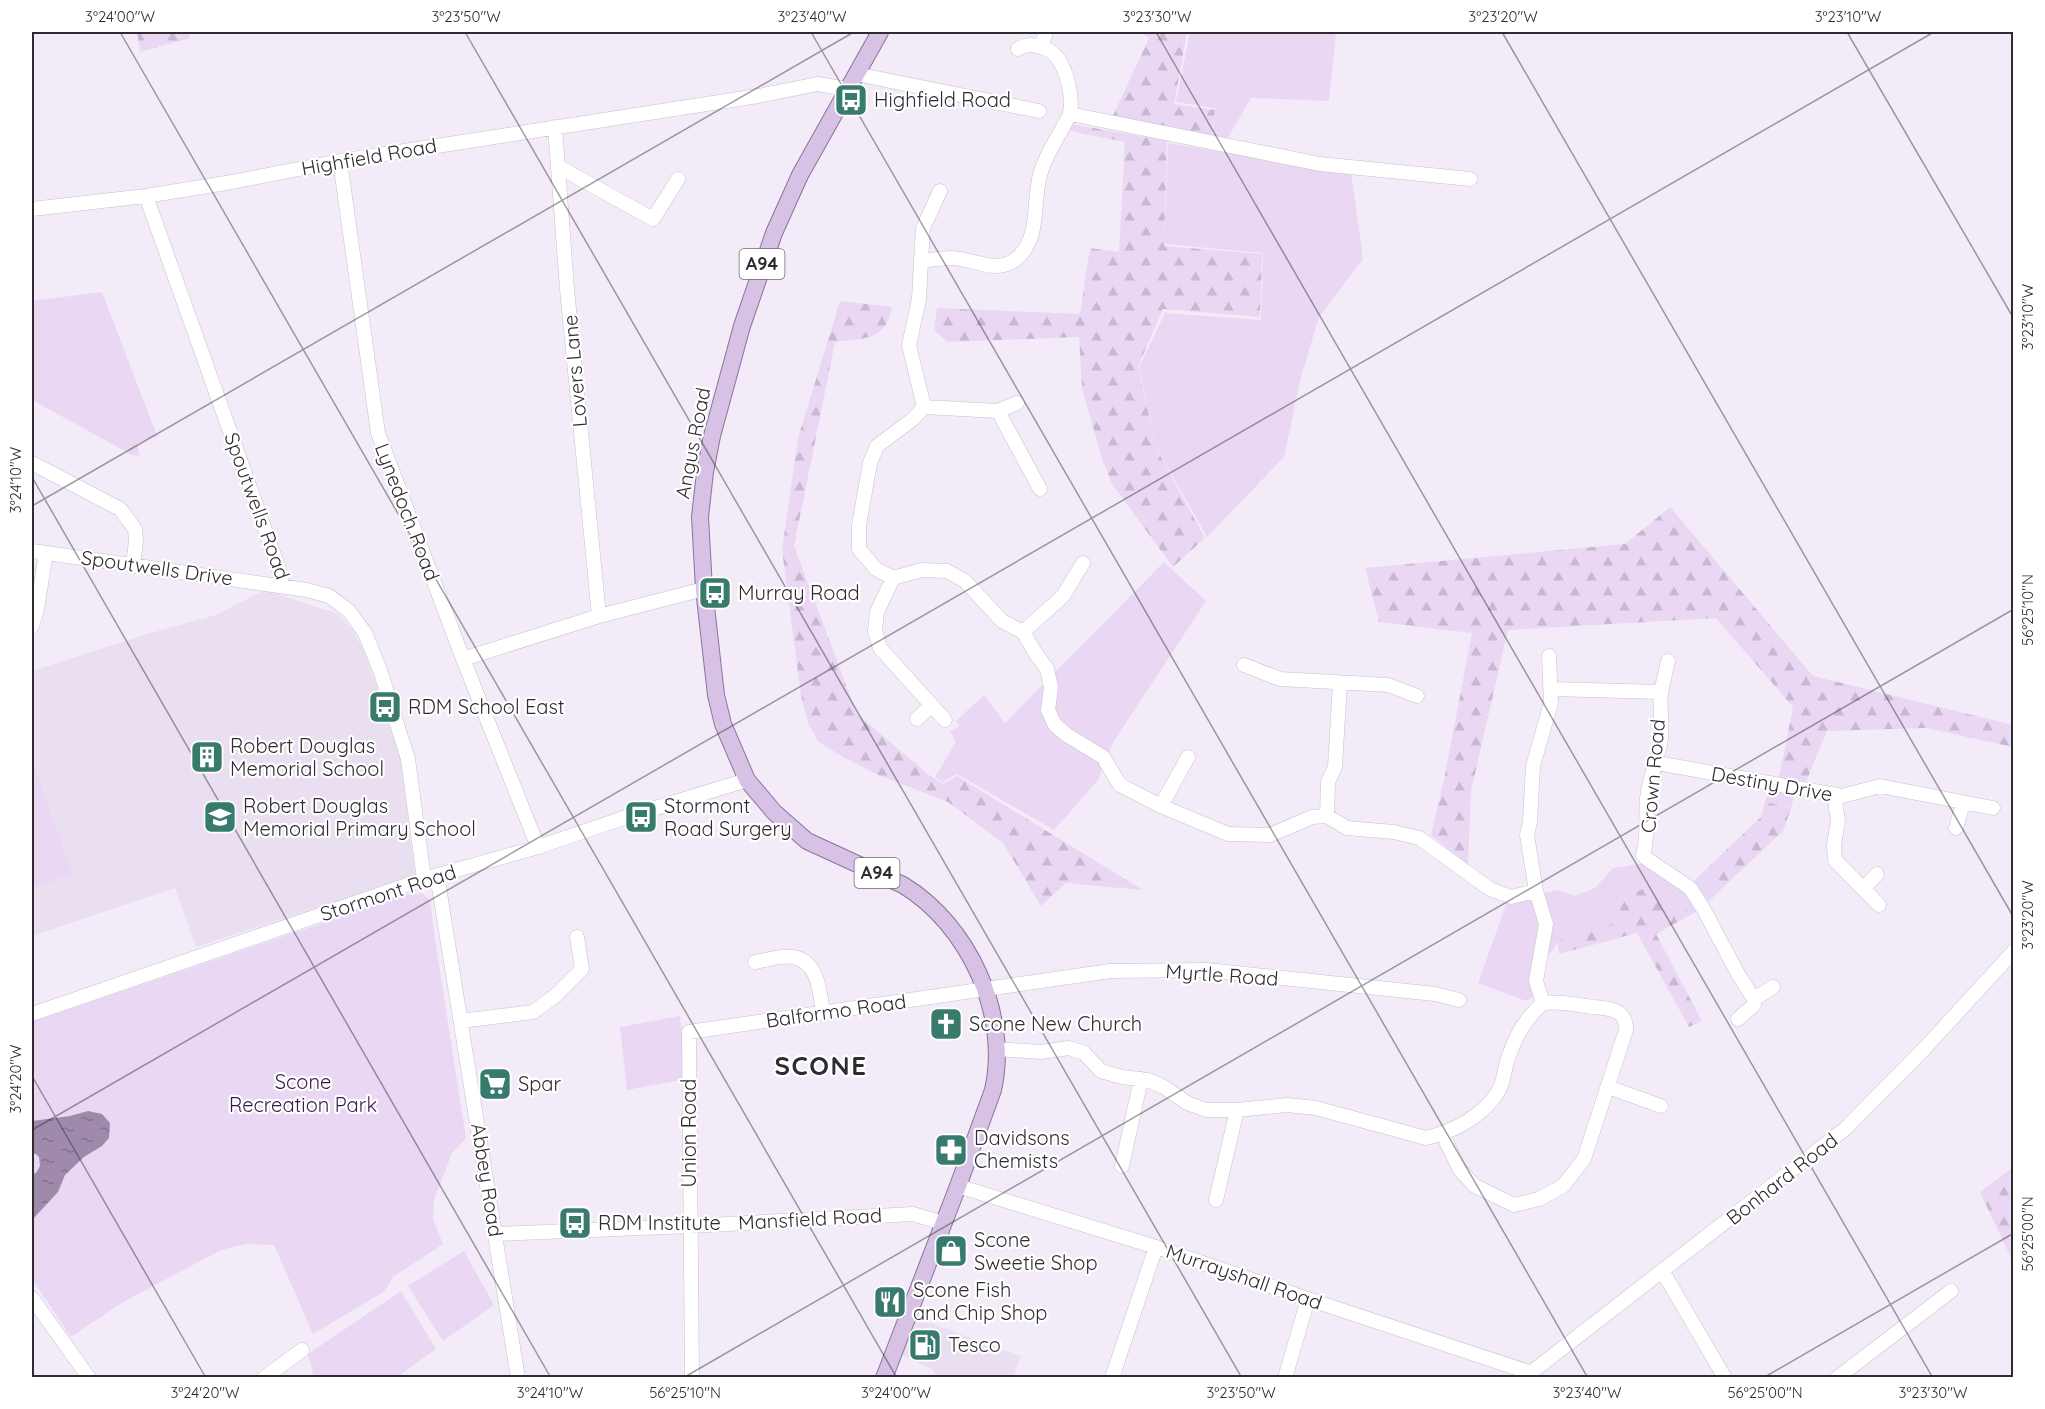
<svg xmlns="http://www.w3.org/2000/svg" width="2045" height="1409" viewBox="0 0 2045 1409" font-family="Quicksand,sans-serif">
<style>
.built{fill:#eadff1}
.green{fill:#e9d7f4}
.forest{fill:url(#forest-firs)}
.water{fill:url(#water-ripples)}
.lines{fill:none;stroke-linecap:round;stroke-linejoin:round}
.minor-casing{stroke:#c7c0cb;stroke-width:15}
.major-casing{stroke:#8b729a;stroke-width:18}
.minor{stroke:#fff;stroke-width:14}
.major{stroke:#d7c1e5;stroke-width:16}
.ticks{fill:none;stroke:#2f2c31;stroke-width:1.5;stroke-opacity:0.45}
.labels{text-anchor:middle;stroke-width:4.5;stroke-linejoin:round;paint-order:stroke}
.shield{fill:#fff;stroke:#6d6b6f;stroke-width:1.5}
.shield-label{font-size:18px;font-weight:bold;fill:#2f2c31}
.poi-label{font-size:20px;fill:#2f2c31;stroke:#fff;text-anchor:start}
.street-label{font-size:20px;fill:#2f2c31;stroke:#fff}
.park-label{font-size:20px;fill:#371a47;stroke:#fff}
.district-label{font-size:26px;font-weight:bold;letter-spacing:1.5px;fill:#2f2c31;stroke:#fff}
.neatline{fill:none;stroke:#2f2c31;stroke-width:2}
.ticks-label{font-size:15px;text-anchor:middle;fill:#2f2c31}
</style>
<defs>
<pattern id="forest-firs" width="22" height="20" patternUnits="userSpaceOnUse" patternTransform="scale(1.5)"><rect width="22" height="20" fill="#e9d7f4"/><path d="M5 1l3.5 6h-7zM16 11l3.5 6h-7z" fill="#c8b9d2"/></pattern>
<pattern id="water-ripples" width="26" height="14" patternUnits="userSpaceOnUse" patternTransform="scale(1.5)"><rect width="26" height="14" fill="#9f8aac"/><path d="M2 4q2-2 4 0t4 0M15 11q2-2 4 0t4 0" fill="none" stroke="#82718d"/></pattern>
</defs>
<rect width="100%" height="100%" fill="#f3ecf8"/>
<path class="built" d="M265,590L338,614L352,629L365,652L401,760L415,875L196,947L175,888L32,936V671L147,634L216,615Z
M917,1318L1021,1356L1013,1377H934L935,1371L902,1355Z"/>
<path class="green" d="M1190,32H1336L1329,101L1251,98L1226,141L1212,139L1215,108L1176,102Z
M1168,143L1351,173L1363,259L1319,317L1301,377L1284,457L1207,537L1156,447L1139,367L1165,313L1261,320L1263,253L1164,244Z
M102,292L157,436L137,443L140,456L132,455L32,400V301Z
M1164,562L1206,601L1112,744L1098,780L1054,830L957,774L942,782L935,777L956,742L950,731L960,726L956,721L984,695L1005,723Z
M32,762L73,874L32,888Z
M1769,790L1794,796L1791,808L1765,802Z
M1645,863L1684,893L1699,910L1692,914L1654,882L1645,888L1618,899L1622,921L1558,941L1550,954L1533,957L1530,973L1535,996L1526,1001L1478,983L1507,902L1557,890L1575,896L1595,888L1613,868Z
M1698,877L1716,894L1709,902L1694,881Z
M422,893L430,900L436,946L466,1138L452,1153L434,1200L433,1220L443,1244L393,1277L385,1291L313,1334L274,1245L246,1244L221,1250L125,1301L71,1337L32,1279V1022L405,895Z
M680,1016L686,1079L627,1090L620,1027Z
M464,1251L494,1305L443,1341L408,1286Z
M401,1291L436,1349L397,1377H314L308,1354Z"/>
<path class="forest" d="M137,32H189L190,38L140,52Z
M1141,32H1187L1174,104L1215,110L1211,139L1111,120L1149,38Z
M1071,124L1167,141L1164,246L1262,254L1260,317L1163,309L1138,366L1156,448L1205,538L1173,567L1112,484L1102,459L1082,388L1079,337L947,342L934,330L937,308L1080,314L1090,248L1119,252L1125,142L1070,131Z
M840,301L892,307C886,342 862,338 835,342L794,546L857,714L929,775L943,784L957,776L1143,890L1066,883L1041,906L1003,843L948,802L876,774L843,757L819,742L808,724L801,695L782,550L798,438Z
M1670,507L1813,676L2013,725V747L1926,728L1827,731L1805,784L1779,778L1793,707L1716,618L1508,630L1471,791L1468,865L1431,835L1445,775L1472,633L1379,622L1365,568L1625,544Z
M1765,802L1791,808L1783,831L1716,894L1698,877L1761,817Z
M1654,882L1692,914L1656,934L1702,1021L1689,1027L1637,933L1559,954L1558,941L1622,921L1618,899L1645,888Z
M32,1154H36L39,1157L40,1166L36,1173L32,1174Z
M2013,1167V1262L1980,1192Z"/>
<path class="water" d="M88,1111L102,1114L110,1123L109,1138L102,1146L84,1157L65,1175L58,1192L32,1220V1174L36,1173L40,1166L39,1157L36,1154H32V1121L70,1116Z"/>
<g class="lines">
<g class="minor-casing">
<path id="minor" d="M1046,32L1041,47C1047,49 1052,51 1056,56C1067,69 1073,97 1070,113C1069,118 1064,124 1062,129C1053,145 1043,161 1039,179C1033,207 1040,240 1015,260C996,274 973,259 953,258C942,258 931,260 921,261L919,299L909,345L924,407L913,419L877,446L870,463L859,525V549L876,569L893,578L922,570L947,571L965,581L1002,621L1023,632L1036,654L1047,669L1051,687L1048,710L1055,725L1067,735L1103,757L1120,785L1161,806L1228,834L1270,835L1312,817L1327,816L1347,828L1394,832L1419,838L1490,889L1511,897L1536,891
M1018,49C1026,44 1031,44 1041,47
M856,74L1039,111
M1070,114L1320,164L1470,179
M555,127L567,289L599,616
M340,161L378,433L463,659L538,847
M559,167L653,219L678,179
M146,196L279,569L282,586
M32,209L146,196L232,182L340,161L758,96L818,84L847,89
M921,261L923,228L940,191
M924,407L998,411L1040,489
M998,411L1017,403
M32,463L120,509L135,529L136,542L133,564
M32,551L307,590L329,596L349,611L365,633L380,670L408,759L424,879
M893,578L877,612L875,631L880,648L945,720
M32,626L37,609L46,553
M1023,632L1063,596L1083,563
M463,659L599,616L704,589
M1244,665L1280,679L1388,685L1417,696
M1551,689L1661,692L1668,661
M1661,692C1659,707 1663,723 1661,739C1658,759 1649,778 1647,799C1645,820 1649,833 1643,855L1647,859L1690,888L1704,910L1738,974L1754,999
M917,719L931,706
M1657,763L1842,796L1880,786L1993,808
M1834,794L1838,821L1834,845L1835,860L1879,905
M1161,806L1188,757
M1327,816L1328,782L1335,767L1340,683
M1956,828L1963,803
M437,875L518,1378
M1863,889L1877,874
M755,962C767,960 781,955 793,957C819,961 820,994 823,1013
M1543,1003L1536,981L1546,924L1536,891L1527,835L1530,821L1533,766L1551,703L1549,656
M32,1014L424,879L538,847L623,818L747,780
M1738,1019L1754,1005V999L1773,987
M461,1021L533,1012L555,996L582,969L577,937
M997,1049L1041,1052L1069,1048L1084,1053L1101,1071L1122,1077L1148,1080L1164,1087L1187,1103L1206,1110H1237L1287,1105L1316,1108L1426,1138C1453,1132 1483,1116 1498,1092C1503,1085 1504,1074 1506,1065C1514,1039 1522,1022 1543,1003C1558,1001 1571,1004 1586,1006C1602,1009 1627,1005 1626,1030L1584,1159L1563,1186L1539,1199L1514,1205L1475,1186L1460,1170L1443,1135
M1608,1087L1661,1106
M1122,1166L1141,1079
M958,1186L1156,1247L1308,1299L1529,1372
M1216,1200L1237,1110
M496,1234L690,1226L913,1214L943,1223
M1663,1272L1725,1378
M32,1298L89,1378
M264,1378L302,1350
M692,1378L689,1032L1110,971L1207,970L1435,994L1459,1000
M1112,1378L1156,1247
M1285,1378L1308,1299
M1524,1378L1845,1129L1923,1050L2014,951
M1837,1378L1951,1291"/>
</g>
<g class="major-casing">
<path id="major" d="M880,32L800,175L774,233L742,326L712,436L705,472L700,517L704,589L716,695L723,724L747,780L774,812L807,841L903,885C969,925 1010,1015 993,1090L958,1186L884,1378"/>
</g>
<use href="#minor" class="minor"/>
<use href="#major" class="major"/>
</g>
<path class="ticks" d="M120,32L897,1378M465,32L1242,1378M811,32L1588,1378M1156,32L1933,1378M1502,32L2014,918M1847,32L2014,319M32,477L551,1378M32,506L854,32M32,1076L206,1378M32,1130L1934,32M683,1378L2014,609M1763,1378L2014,1233"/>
<defs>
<g id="bus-square" transform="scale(1.725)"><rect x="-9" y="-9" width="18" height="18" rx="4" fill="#387a6c" stroke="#fff"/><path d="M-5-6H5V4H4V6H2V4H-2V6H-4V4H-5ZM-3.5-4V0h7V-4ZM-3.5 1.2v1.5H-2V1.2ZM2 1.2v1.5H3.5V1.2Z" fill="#fff"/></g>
<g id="building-square" transform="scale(1.725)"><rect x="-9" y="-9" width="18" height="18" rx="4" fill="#387a6c" stroke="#fff"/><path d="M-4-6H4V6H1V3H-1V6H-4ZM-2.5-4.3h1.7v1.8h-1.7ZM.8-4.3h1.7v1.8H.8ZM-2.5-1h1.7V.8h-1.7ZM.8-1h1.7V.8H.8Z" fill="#fff"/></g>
<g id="school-square" transform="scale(1.725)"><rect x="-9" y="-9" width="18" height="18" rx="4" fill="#387a6c" stroke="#fff"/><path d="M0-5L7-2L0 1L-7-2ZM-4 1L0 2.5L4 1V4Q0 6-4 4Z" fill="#fff"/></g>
<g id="church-square" transform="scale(1.725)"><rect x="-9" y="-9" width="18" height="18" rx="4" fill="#387a6c" stroke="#fff"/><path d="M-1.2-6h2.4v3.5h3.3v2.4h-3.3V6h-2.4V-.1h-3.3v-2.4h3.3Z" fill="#fff"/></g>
<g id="supermarket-square" transform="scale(1.725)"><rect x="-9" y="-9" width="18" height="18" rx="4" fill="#387a6c" stroke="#fff"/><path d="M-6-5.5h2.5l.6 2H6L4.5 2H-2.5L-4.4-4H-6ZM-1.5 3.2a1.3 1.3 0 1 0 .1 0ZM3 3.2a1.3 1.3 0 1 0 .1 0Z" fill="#fff"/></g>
<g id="pharmacy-square" transform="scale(1.725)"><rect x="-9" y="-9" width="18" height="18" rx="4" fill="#387a6c" stroke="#fff"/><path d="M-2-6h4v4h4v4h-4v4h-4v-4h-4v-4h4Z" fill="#fff"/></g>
<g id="shop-square" transform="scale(1.725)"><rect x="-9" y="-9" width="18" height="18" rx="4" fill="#387a6c" stroke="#fff"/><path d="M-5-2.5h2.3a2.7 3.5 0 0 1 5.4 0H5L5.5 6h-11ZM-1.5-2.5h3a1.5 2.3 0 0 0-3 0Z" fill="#fff"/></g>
<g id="restaurant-square" transform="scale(1.725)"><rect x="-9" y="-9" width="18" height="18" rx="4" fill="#387a6c" stroke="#fff"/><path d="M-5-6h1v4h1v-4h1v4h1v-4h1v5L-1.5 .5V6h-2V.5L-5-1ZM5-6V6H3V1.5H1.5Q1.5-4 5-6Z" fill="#fff"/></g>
<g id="fuel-square" transform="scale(1.725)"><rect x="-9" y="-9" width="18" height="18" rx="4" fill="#387a6c" stroke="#fff"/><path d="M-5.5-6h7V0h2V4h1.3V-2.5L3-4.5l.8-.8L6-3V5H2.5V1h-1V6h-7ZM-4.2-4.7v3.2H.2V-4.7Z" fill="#fff"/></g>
</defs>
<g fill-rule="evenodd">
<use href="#bus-square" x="851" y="100"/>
<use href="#bus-square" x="715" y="593"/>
<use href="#bus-square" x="385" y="707"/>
<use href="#building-square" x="207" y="757"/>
<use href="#school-square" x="220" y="817"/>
<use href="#bus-square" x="641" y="817"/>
<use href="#church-square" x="946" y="1024"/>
<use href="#supermarket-square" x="495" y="1084"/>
<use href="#pharmacy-square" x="951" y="1150"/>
<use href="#bus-square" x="575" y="1223"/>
<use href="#shop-square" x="951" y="1251"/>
<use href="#restaurant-square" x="890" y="1302"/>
<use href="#fuel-square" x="925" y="1345"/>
</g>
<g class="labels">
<g class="shield">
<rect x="739.5" y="249" width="45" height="30" rx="4.5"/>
<rect x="854.5" y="858" width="45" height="30" rx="4.5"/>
</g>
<g class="shield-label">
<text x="762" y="270">A94</text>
<text x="877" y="879">A94</text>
</g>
<g class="poi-label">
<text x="874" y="107">Highfield Road</text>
<text x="738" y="600">Murray Road</text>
<text x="408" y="714">RDM School East</text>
<text x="230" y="753">Robert Douglas<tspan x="230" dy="23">Memorial School</tspan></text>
<text x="243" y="813">Robert Douglas<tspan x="243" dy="23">Memorial Primary School</tspan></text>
<text x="664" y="813">Stormont<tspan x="664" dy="23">Road Surgery</tspan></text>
<text x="969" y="1031">Scone New Church</text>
<text x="518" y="1091">Spar</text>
<text x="974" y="1145">Davidsons<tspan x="974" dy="23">Chemists</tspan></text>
<text x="598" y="1230">RDM Institute</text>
<text x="974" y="1247">Scone<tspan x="974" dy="23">Sweetie Shop</tspan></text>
<text x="913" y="1297">Scone Fish<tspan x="913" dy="23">and Chip Shop</tspan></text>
<text x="948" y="1352">Tesco</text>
</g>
<g class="street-label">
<text transform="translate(369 157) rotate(-10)" y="7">Highfield Road</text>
<text transform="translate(575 371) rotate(-95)" y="7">Lovers Lane</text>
<text transform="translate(693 443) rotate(-79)" y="7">Angus Road</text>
<text transform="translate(257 506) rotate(70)" y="7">Spoutwells Road</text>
<text transform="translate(407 512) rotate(69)" y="7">Lynedoch Road</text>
<text transform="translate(157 568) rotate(8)" y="7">Spoutwells Drive</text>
<text transform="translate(1653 776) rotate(-85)" y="7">Crown Road</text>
<text transform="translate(1772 784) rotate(10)" y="7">Destiny Drive</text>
<text transform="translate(388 893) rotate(-18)" y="7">Stormont Road</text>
<text transform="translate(1222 975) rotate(4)" y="7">Myrtle Road</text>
<text transform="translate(836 1011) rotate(-8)" y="7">Balformo Road</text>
<text transform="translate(689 1133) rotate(-90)" y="7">Union Road</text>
<text transform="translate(1782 1179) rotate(-38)" y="7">Bonhard Road</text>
<text transform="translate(487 1180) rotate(81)" y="7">Abbey Road</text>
<text transform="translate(810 1219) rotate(-3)" y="7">Mansfield Road</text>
<text transform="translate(1244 1277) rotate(19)" y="7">Murrayshall Road</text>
</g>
<g class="park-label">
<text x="303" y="1089">Scone<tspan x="303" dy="23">Recreation Park</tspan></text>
</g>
<g class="district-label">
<text x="821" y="1075">SCONE</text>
</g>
</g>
<rect width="2045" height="1409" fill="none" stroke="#ffffff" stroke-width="66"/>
<rect x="33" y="33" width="1979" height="1343" class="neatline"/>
<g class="ticks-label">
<text x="120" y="22">3°24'00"W</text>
<text x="466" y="22">3°23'50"W</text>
<text x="812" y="22">3°23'40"W</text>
<text x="1157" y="22">3°23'30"W</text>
<text x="1503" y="22">3°23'20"W</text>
<text x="1848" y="22">3°23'10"W</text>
<text transform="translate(2028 317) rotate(-90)" y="5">3°23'10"W</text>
<text transform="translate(16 480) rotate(-90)" y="5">3°24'10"W</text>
<text transform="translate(2028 610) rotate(-90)" y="5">56°25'10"N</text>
<text transform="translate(2028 915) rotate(-90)" y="5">3°23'20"W</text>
<text transform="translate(16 1079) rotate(-90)" y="5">3°24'20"W</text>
<text transform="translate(2028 1234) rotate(-90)" y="5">56°25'00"N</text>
<text x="205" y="1398">3°24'20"W</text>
<text x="550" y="1398">3°24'10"W</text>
<text x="685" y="1398">56°25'10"N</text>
<text x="896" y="1398">3°24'00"W</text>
<text x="1241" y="1398">3°23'50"W</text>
<text x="1587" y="1398">3°23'40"W</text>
<text x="1765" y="1398">56°25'00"N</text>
<text x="1933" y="1398">3°23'30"W</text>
</g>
</svg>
